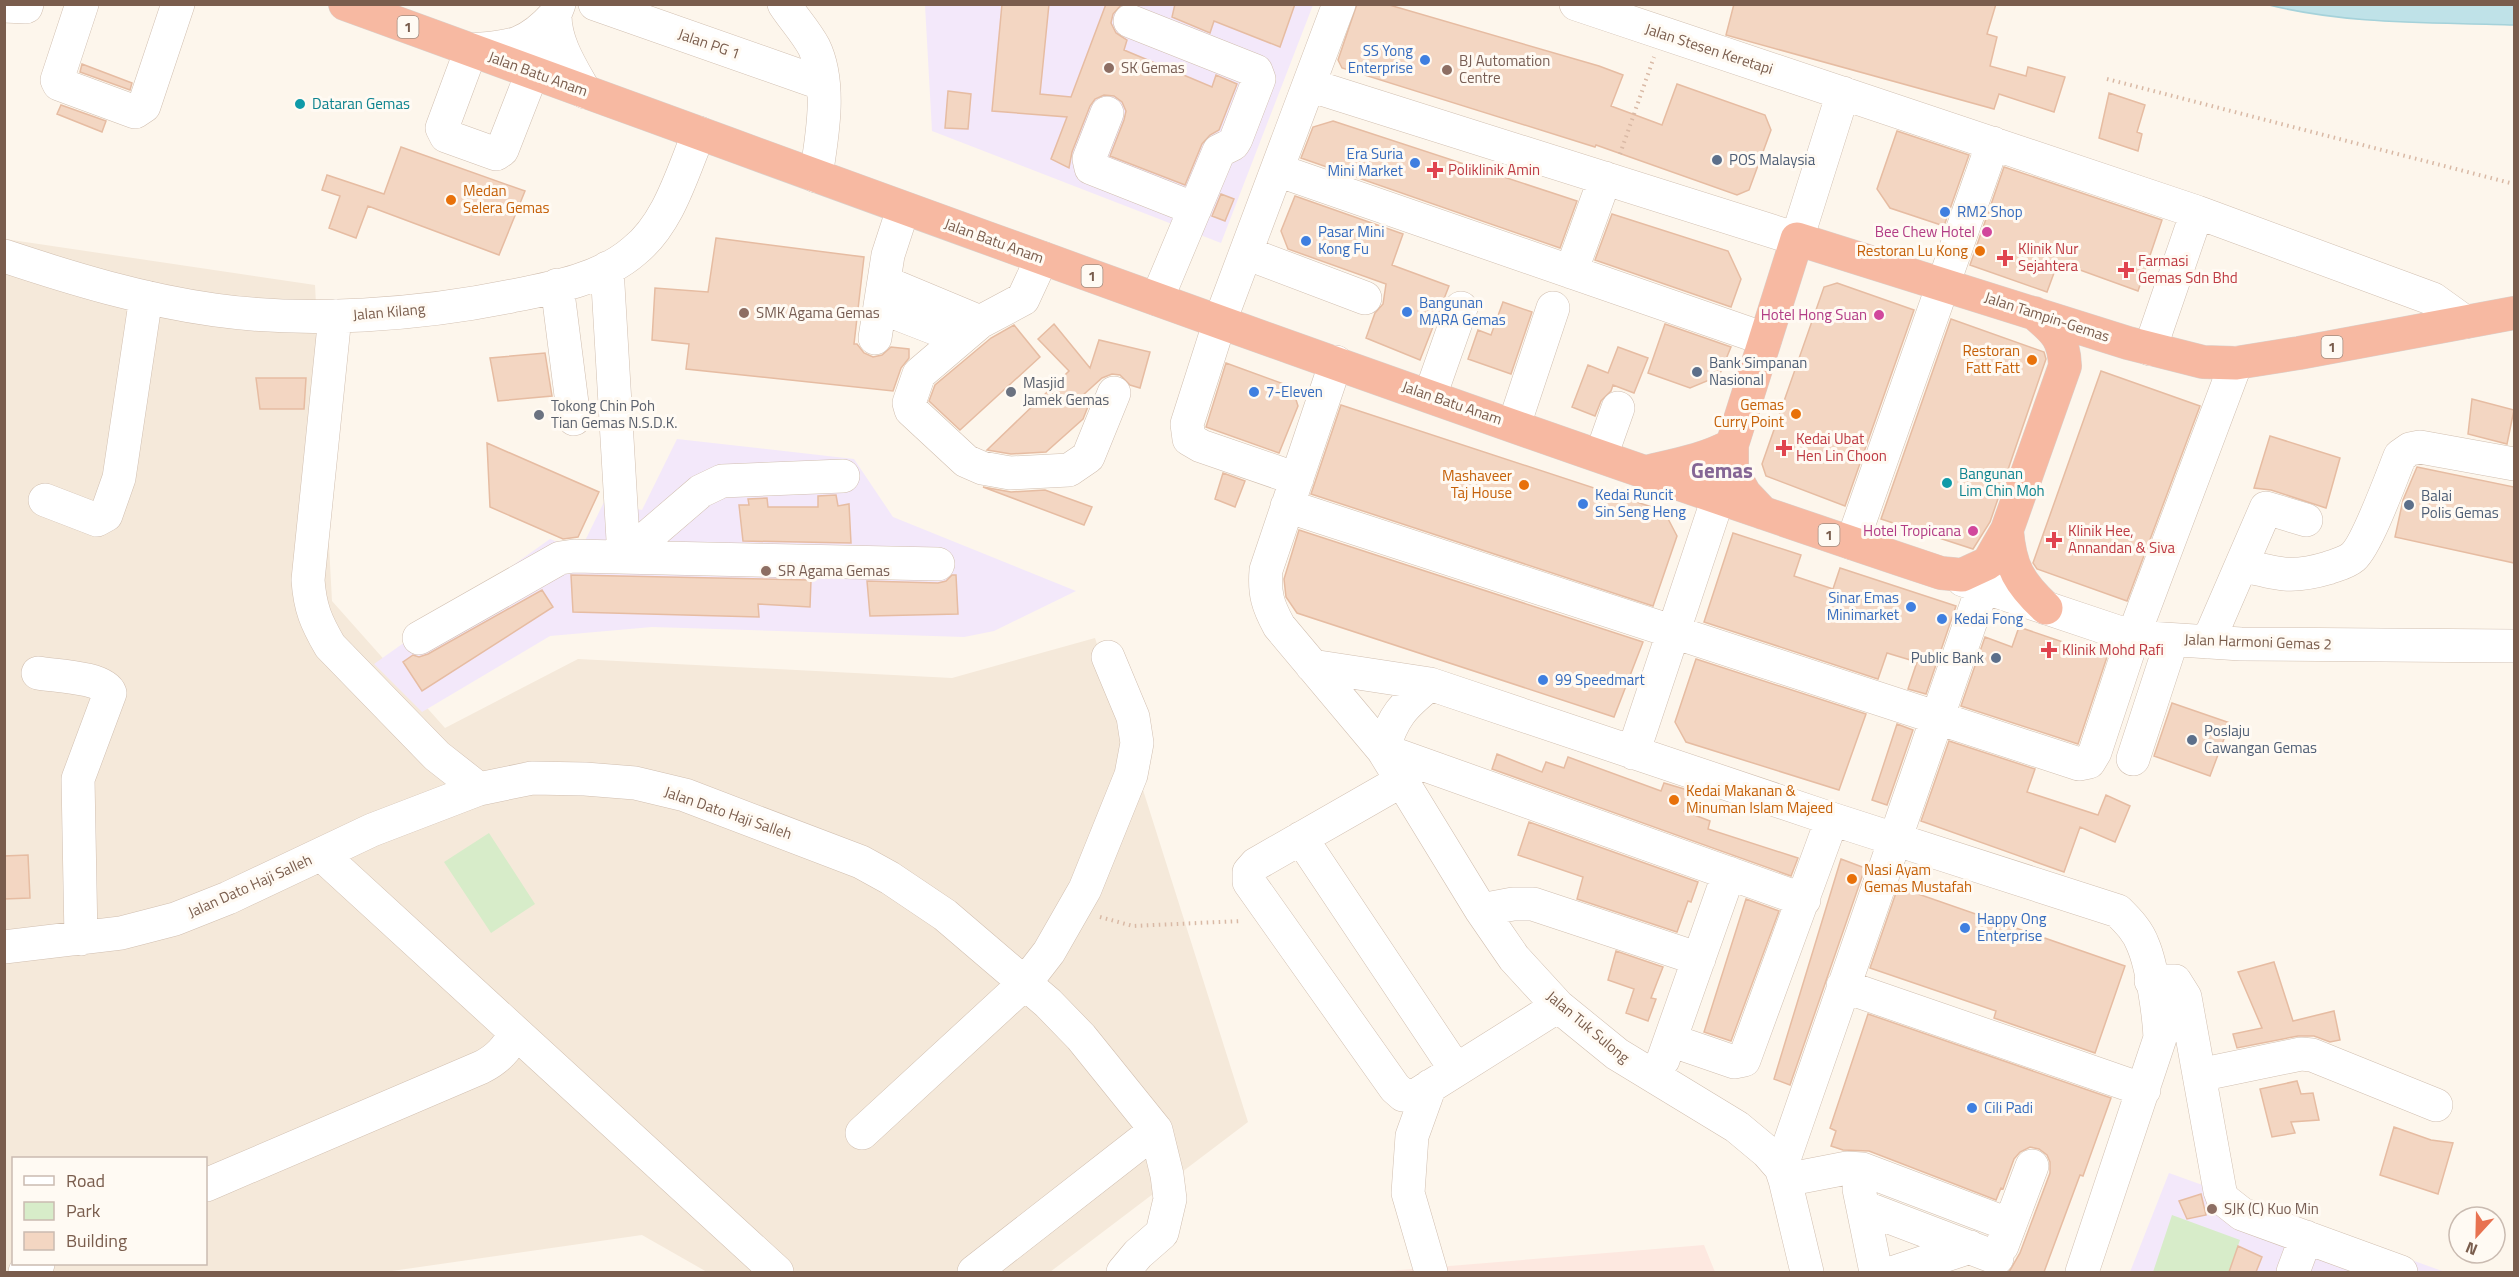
<svg xmlns="http://www.w3.org/2000/svg" width="2519" height="1277" viewBox="0 0 2519 1277" font-family="'Titillium Web',sans-serif">
<style>
.residential{fill:#f5e9da;fill-rule:evenodd}
.commercial{fill:#fde8e0}
.education{fill:#f3e8fa}
.green{fill:#d7ecc9}
.water{fill:#bfe2e8;stroke:#a5d2da;stroke-width:1.5}
.building{fill:#f3d6c2;stroke:#e6bca2;stroke-width:1.5}
.lines{fill:none;stroke-linecap:round;stroke-linejoin:round}
.minor-casing{stroke:#d1bfb0;stroke-width:34}
.highway-casing{stroke:#dad2cd;stroke-width:34}
.path{stroke:#d9b9a5;stroke-width:4;stroke-dasharray:1.5 4.5;stroke-linecap:butt}
.minor{stroke:#fff;stroke-width:33}
.highway{stroke:#f7b9a2;stroke-width:33}
.shop-dot{fill:#3f7fe0;stroke:#fffaf3;stroke-width:2}
.education-dot{fill:#8d6e63;stroke:#fffaf3;stroke-width:2}
.culture-dot{fill:#0f9aa8;stroke:#fffaf3;stroke-width:2}
.service-dot{fill:#5c6f8a;stroke:#fffaf3;stroke-width:2}
.health-dot{fill:#e0444e;stroke:#fffaf3;stroke-width:2}
.food-dot{fill:#e8710a;stroke:#fffaf3;stroke-width:2}
.hotel-dot{fill:#d1479c;stroke:#fffaf3;stroke-width:2}
.worship-dot{fill:#6b7280;stroke:#fffaf3;stroke-width:2}
.labels{text-anchor:middle;stroke-width:6;stroke-linejoin:round;paint-order:stroke}
.shield{fill:#fffaf3;stroke:#a28c7f;stroke-width:1.5}
.shield-label{font-size:14px;font-weight:bold;fill:#7a5d4d}
.street-label{font-size:15px;fill:#7a5d4d;stroke:#fffaf3}
.shop-label{font-size:15px;fill:#366cbe;stroke:#fffaf3;text-anchor:start}
.education-label{font-size:15px;fill:#785e54;stroke:#fffaf3;text-anchor:start}
.culture-label{font-size:15px;fill:#0d838f;stroke:#fffaf3;text-anchor:start}
.service-label{font-size:15px;fill:#4e5e75;stroke:#fffaf3;text-anchor:start}
.health-label{font-size:15px;fill:#be3a42;stroke:#fffaf3;text-anchor:start}
.food-label{font-size:15px;fill:#c56008;stroke:#fffaf3;text-anchor:end}
.hotel-label{font-size:15px;fill:#b23c85;stroke:#fffaf3;text-anchor:end}
.worship-label{font-size:15px;fill:#5b616d;stroke:#fffaf3;text-anchor:start}
.district-label{font-size:21px;font-weight:bold;fill:#856695;stroke:#fffaf3}
</style>
<rect width="100%" height="100%" fill="#fdf6ec"/>
<path class="residential" d="M5,239L315,285L332,601L445,728L578,659L952,678L1095,638L1248,1122L1050,1272H707L642,1235L385,1272H5ZM14,1158H206V1264H14Z"/>
<path class="commercial" d="M1704,1245L1715,1272H1376Z"/>
<path class="education" d="M925,5H1313L1221,243L932,131Z
M677,439L854,459L893,517L1076,591L994,631L964,637L652,627L550,636L422,712L374,664L550,539L580,551L604,502L642,510Z
M2169,1173L2445,1272H2130Z"/>
<path class="green" d="M489,833L535,904L491,933L444,862Z
M2172,1215L2240,1240L2229,1272H2153Z"/>
<path class="water" d="M2269,5H2514V25C2433,22 2349,25 2269,5Z"/>
<path class="building" d="M1002,4H1049L1040,94L1071,97L1106,4H1122L1113,14L1111,23L1116,33L1127,40L1124,50L1212,87L1216,75L1237,84L1219,130L1210,135L1202,144L1185,185L1110,156L1124,120L1126,111L1122,102L1114,96L1104,95L1095,99L1090,106L1072,152L1069,168L1051,159L1067,117L992,111Z
M1175,4H1295L1280,47L1214,21L1210,33L1172,17Z
M1357,4H1386L1599,66L1623,75L1611,106L1662,125L1677,84L1765,115L1771,130L1749,190L1737,195L1596,145L1595,147L1342,68L1338,60Z
M1734,4H1996L1987,34L1997,37L1990,66L2026,76L2028,67L2065,77L2054,112L1999,94L1994,109L1726,35Z
M82,64L132,83L130,90L80,72Z
M948,91L971,94L968,129L945,128Z
M2109,93L2145,105L2137,132L2142,134L2138,151L2099,138Z
M61,105L106,121L102,132L57,114Z
M1333,121L1577,201L1560,248L1301,158L1313,127Z
M1897,131L1969,155L1944,226L1890,208L1877,189Z
M401,147L525,191L499,255L368,206L356,238L329,228L340,196L322,190L327,175L384,194Z
M2004,167L2162,220L2138,291L2058,262L2047,292L1970,265Z
M1221,194L1234,199L1225,221L1212,216Z
M1295,196L1403,234L1392,265L1449,286L1420,360L1366,338L1375,313L1383,304L1386,284L1288,249L1281,231Z
M1612,214L1728,251L1741,279L1731,307L1595,260Z
M716,238L864,257L854,344H857L864,353L873,357L882,355L891,347L909,349V358L901,368L893,391L686,369L689,344L652,340L655,288L708,292Z
M1837,283L1914,310L1845,506L1766,476L1762,464L1824,287Z
M1503,302L1532,312L1511,374L1468,359L1478,330L1491,335Z
M1951,319L2044,352L2046,359L1990,522L1973,549L1881,519Z
M1054,324L1090,368L1099,340L1150,352L1140,388L1130,385L1120,375L1112,374L1102,378L1082,396L1089,404L1083,419L1046,452L1011,454L987,450L1069,371L1038,339Z
M1665,324L1731,347L1719,376L1690,388L1648,373Z
M1014,325L1040,357L960,430L929,401L935,385L991,338Z
M1618,347L1648,358L1634,393L1613,385L1611,391L1601,401L1595,416L1572,407L1588,365L1608,373Z
M545,353L552,396L498,401L490,358Z
M1226,363L1292,387L1298,406L1279,453L1206,427Z
M2101,371L2200,406L2127,601L2037,569L2033,563Z
M256,378H306L304,409H260Z
M2472,399L2514,410L2507,444L2468,434Z
M1341,405L1664,511L1677,536L1653,606L1311,494Z
M2270,436L2340,458L2326,508L2271,490L2254,488Z
M487,443L599,492L578,537L563,539L490,507Z
M2417,467L2514,487V563L2395,537L2403,500Z
M1223,473L1245,481L1235,507L1215,499Z
M983,487L1011,492L1045,490L1092,507L1084,525Z
M836,495L838,506L849,504L851,543L743,541L739,505H749L748,499L767,498L768,507H818V496Z
M1299,530L1643,642L1614,717L1297,613L1286,597L1284,579Z
M1733,533L1801,555L1794,576L1833,589L1840,568L1956,606L1926,694L1908,689L1917,662L1887,653L1878,679L1704,622Z
M571,575L811,580L810,607L758,604L759,617L573,612Z
M952,575H956L958,614L870,616L867,581L938,583L946,581Z
M542,590L553,607L422,691L403,662L413,655L419,657L428,654Z
M2019,627L2107,657L2078,744L1961,706L1985,637L2012,647Z
M1696,659L1866,714L1839,790L1686,742L1675,722Z
M2172,703L2230,723L2210,776L2154,756Z
M1897,724L1913,730L1887,805L1872,800Z
M1949,741L2035,769L2027,792L2098,815L2106,795L2130,806L2115,842L2080,827L2064,872L1921,821Z
M1497,754L1542,772L1546,762L1564,768L1568,757L1661,791L1664,783L1691,791L1684,811L1710,821L1708,829L1798,858L1791,876L1492,769Z
M1529,822L1698,882L1691,902L1688,901L1677,932L1577,899L1583,877L1518,855Z
M28,855L30,898L4,899V856Z
M1841,859L1865,868L1790,1085L1774,1079Z
M1898,887L2125,966L2095,1053L1994,1018L1996,1011L1870,968Z
M1746,899L1779,911L1731,1041L1704,1032Z
M1616,951L1663,967L1651,998L1656,999L1648,1021L1626,1013L1634,989L1608,980Z
M2274,962L2293,1021L2334,1011L2340,1040L2330,1042L2314,1036H2298L2237,1048L2233,1034L2262,1028L2238,972Z
M1868,1014L2111,1098L2083,1176L2080,1175L2044,1272H2009L2020,1253L2050,1173V1162L2047,1155L2039,1149L2030,1147L2020,1152L2014,1159L2003,1189L2001,1188L1996,1200L1869,1151L1843,1150L1831,1146L1836,1131L1830,1128Z
M2297,1081L2301,1094L2313,1093L2319,1120L2291,1122L2295,1133L2272,1137L2260,1089Z
M2394,1127L2431,1140L2453,1143L2438,1194L2380,1175Z
M2201,1194L2206,1215L2187,1219L2179,1201Z
M2238,1246L2262,1257L2256,1272H2229Z"/>
<g class="lines">
<g class="minor-casing">
<path id="minor" d="M82,4L57,80L59,84L135,112L144,106L178,4
M595,4L823,84
M784,4C793,18 806,32 814,47C832,84 822,137 816,176
M1576,4L2197,212L2433,299L2465,322
M4,6L26,7L27,4
M555,15C527,46 511,47 471,50L442,128L446,136L496,154L502,150L559,4
M555,15C555,43 571,67 585,92
M1130,21L1256,71L1259,79L1236,139L1233,144L1219,151L1157,299
M1309,85L1797,239L1843,93
M1107,113L1089,159L1091,168L1195,209
M1277,170L1765,339
M1246,253L1365,298
M4,256C73,279 143,300 215,310C308,323 420,315 512,296C553,288 602,279 634,251C669,223 682,173 699,133
M1042,258L1023,299L980,322L919,374L909,403L911,410L966,461L982,468L1010,473L1069,470L1088,457L1114,393
M607,268L624,557
M1571,272L1605,178
M884,282L980,322
M557,285L574,419
M880,307L960,338
M335,316L308,580C310,608 316,622 330,646L437,756L479,789
M875,338L888,255L903,209
M2150,349L2197,212
M1336,362L1266,570C1264,594 1268,606 1279,626L1383,750L1481,910L1514,958L1558,1006L1617,1054L1737,1127L1767,1152L1781,1168L1785,1180L1807,1272
M1430,396L1461,308
M1514,425L1553,308
M1601,456L1618,408
M1297,479L1201,446L1189,439L1187,424L1220,321L1339,4
M45,500L97,520L106,515L119,478L146,297
M1287,506L2079,764L2089,762L2095,752L2133,637L2236,363
M1852,543L1993,143
M624,557L701,491L722,481L843,476
M2242,565C2278,574 2291,579 2328,568C2336,565 2346,563 2353,557C2367,545 2392,476 2400,456L2410,449L2420,447L2514,464
M1963,580L2133,637L2241,644L2514,646
M419,638L560,558L574,556L938,564
M2208,642L2266,508L2306,520
M1312,666L1430,684L1832,819L2118,911C2128,921 2138,931 2143,945C2152,966 2159,1014 2160,1038L2082,1272
M38,673C55,676 104,677 110,693L78,779L81,939
M1383,750L1804,900
M1383,750C1393,716 1403,706 1430,684
M1633,753L1718,498
M2133,759L2172,640
M1401,781L1256,864L1249,872V882L1395,1088L1403,1095L1415,1096L1558,1006
M1301,838L1456,1070
M322,855L777,1272
M1481,910L1513,904H1533L1699,959
M4,947L121,933L175,919L228,898L372,830L479,789L532,778L585,779L635,783L685,795L861,862L890,878L945,915L1048,1003L1081,1037L1156,1130L1167,1175L1170,1199L1162,1233L1138,1254L1123,1272
M2151,981H2175L2185,997L2220,1191L2223,1199L2242,1214L2401,1272
M1843,986L2144,1090
M1670,1040L1734,1062L1744,1060L1832,819
M1663,1060L1729,873
M2199,1075L2301,1054L2312,1055L2436,1105
M1430,1086L1412,1136L1408,1193L1431,1272
M862,1133L1025,983L1049,952L1085,889L1131,775L1137,743L1133,717L1108,657
M1781,1168L1983,586
M1785,1180L1847,1168L1862,1169L2010,1225
M206,1185L482,1067C499,1058 506,1049 516,1033
M1859,1189L1876,1272
M1863,1207L1997,1258
M2002,1246L2032,1166
M25,1272L38,1264
M974,1272L1156,1130
M1895,1272L1970,1247
M2293,1272L2306,1237"/>
</g>
<g class="highway-casing">
<path id="highway" d="M345,4C876,197 1405,394 1941,573L1962,575L1988,563L2007,530L2065,366C2064,338 2055,331 2034,313
M1645,472C1675,465 1705,460 1732,445
M1763,513L1745,494L1732,471V445L1797,239L2128,343L2203,362L2236,363L2299,353L2514,313
M2007,530C2010,567 2019,583 2046,608"/>
</g>
<path class="path" d="M2107,79L2514,184
M1620,154L1654,57
M1100,917L1133,926L1241,921"/>
<use href="#minor" class="minor"/>
<use href="#highway" class="highway"/>
</g>
<g class="shop-dot">
<circle cx="1425" cy="60" r="6"/>
<circle cx="1415" cy="163" r="6"/>
<circle cx="1945" cy="212" r="6"/>
<circle cx="1306" cy="241" r="6"/>
<circle cx="1407" cy="312" r="6"/>
<circle cx="1254" cy="392" r="6"/>
<circle cx="1583" cy="504" r="6"/>
<circle cx="1911" cy="607" r="6"/>
<circle cx="1942" cy="619" r="6"/>
<circle cx="1543" cy="680" r="6"/>
<circle cx="1965" cy="928" r="6"/>
<circle cx="1972" cy="1108" r="6"/>
</g>
<g class="education-dot">
<circle cx="1109" cy="68" r="6"/>
<circle cx="1447" cy="70" r="6"/>
<circle cx="744" cy="313" r="6"/>
<circle cx="766" cy="571" r="6"/>
<circle cx="2212" cy="1209" r="6"/>
</g>
<g class="culture-dot">
<circle cx="300" cy="104" r="6"/>
<circle cx="1947" cy="483" r="6"/>
</g>
<g class="service-dot">
<circle cx="1717" cy="160" r="6"/>
<circle cx="1697" cy="372" r="6"/>
<circle cx="2409" cy="505" r="6"/>
<circle cx="1996" cy="658" r="6"/>
<circle cx="2192" cy="740" r="6"/>
</g>
<g class="health-dot">
<path d="M1432 161h6v6h6v6h-6v6h-6v-6h-6v-6h6z"/>
<path d="M2002 249h6v6h6v6h-6v6h-6v-6h-6v-6h6z"/>
<path d="M2123 261h6v6h6v6h-6v6h-6v-6h-6v-6h6z"/>
<path d="M1781 439h6v6h6v6h-6v6h-6v-6h-6v-6h6z"/>
<path d="M2051 531h6v6h6v6h-6v6h-6v-6h-6v-6h6z"/>
<path d="M2046 641h6v6h6v6h-6v6h-6v-6h-6v-6h6z"/>
</g>
<g class="food-dot">
<circle cx="451" cy="200" r="6"/>
<circle cx="1980" cy="251" r="6"/>
<circle cx="2032" cy="360" r="6"/>
<circle cx="1796" cy="414" r="6"/>
<circle cx="1524" cy="485" r="6"/>
<circle cx="1674" cy="800" r="6"/>
<circle cx="1852" cy="879" r="6"/>
</g>
<g class="hotel-dot">
<circle cx="1987" cy="232" r="6"/>
<circle cx="1879" cy="315" r="6"/>
<circle cx="1973" cy="531" r="6"/>
</g>
<g class="worship-dot">
<circle cx="1011" cy="392" r="6"/>
<circle cx="539" cy="415" r="6"/>
</g>
<g class="labels">
<g class="shield">
<rect x="397.5" y="16" width="21" height="22" rx="4.5"/>
<rect x="1081.5" y="265" width="21" height="22" rx="4.5"/>
<rect x="2321.5" y="336" width="21" height="22" rx="4.5"/>
<rect x="1818.5" y="524" width="21" height="22" rx="4.5"/>
</g>
<g class="shield-label">
<text x="408" y="32">1</text>
<text x="1092" y="281">1</text>
<text x="2332" y="352">1</text>
<text x="1829" y="540">1</text>
</g>
<g class="street-label">
<text transform="translate(709 44) rotate(19)" y="5">Jalan PG 1</text>
<text transform="translate(1709 49) rotate(18)" y="5">Jalan Stesen Keretapi</text>
<text transform="translate(538 74) rotate(20)" y="5">Jalan Batu Anam</text>
<text transform="translate(994 241) rotate(20)" y="5">Jalan Batu Anam</text>
<text transform="translate(389 312) rotate(-5)" y="5">Jalan Kilang</text>
<text transform="translate(2047 317) rotate(18)" y="5">Jalan Tampin-Gemas</text>
<text transform="translate(1452 403) rotate(19)" y="5">Jalan Batu Anam</text>
<text transform="translate(2258 642) rotate(2)" y="5">Jalan Harmoni Gemas 2</text>
<text transform="translate(728 813) rotate(19)" y="5">Jalan Dato Haji Salleh</text>
<text transform="translate(250 886) rotate(-24)" y="5">Jalan Dato Haji Salleh</text>
<text transform="translate(1588 1027) rotate(40)" y="5">Jalan Tuk Sulong</text>
</g>
<g class="shop-label">
<text x="1413" y="56" text-anchor="end">SS Yong<tspan x="1413" dy="17">Enterprise</tspan></text>
<text x="1403" y="159" text-anchor="end">Era Suria<tspan x="1403" dy="17">Mini Market</tspan></text>
<text x="1957" y="217">RM2 Shop</text>
<text x="1318" y="237">Pasar Mini<tspan x="1318" dy="17">Kong Fu</tspan></text>
<text x="1419" y="308">Bangunan<tspan x="1419" dy="17">MARA Gemas</tspan></text>
<text x="1266" y="397">7-Eleven</text>
<text x="1595" y="500">Kedai Runcit<tspan x="1595" dy="17">Sin Seng Heng</tspan></text>
<text x="1899" y="603" text-anchor="end">Sinar Emas<tspan x="1899" dy="17">Minimarket</tspan></text>
<text x="1954" y="624">Kedai Fong</text>
<text x="1555" y="685">99 Speedmart</text>
<text x="1977" y="924">Happy Ong<tspan x="1977" dy="17">Enterprise</tspan></text>
<text x="1984" y="1113">Cili Padi</text>
</g>
<g class="education-label">
<text x="1459" y="66">BJ Automation<tspan x="1459" dy="17">Centre</tspan></text>
<text x="1121" y="73">SK Gemas</text>
<text x="756" y="318">SMK Agama Gemas</text>
<text x="778" y="576">SR Agama Gemas</text>
<text x="2224" y="1214">SJK (C) Kuo Min</text>
</g>
<g class="culture-label">
<text x="312" y="109">Dataran Gemas</text>
<text x="1959" y="479">Bangunan<tspan x="1959" dy="17">Lim Chin Moh</tspan></text>
</g>
<g class="service-label">
<text x="1729" y="165">POS Malaysia</text>
<text x="1709" y="368">Bank Simpanan<tspan x="1709" dy="17">Nasional</tspan></text>
<text x="2421" y="501">Balai<tspan x="2421" dy="17">Polis Gemas</tspan></text>
<text x="1984" y="663" text-anchor="end">Public Bank</text>
<text x="2204" y="736">Poslaju<tspan x="2204" dy="17">Cawangan Gemas</tspan></text>
</g>
<g class="health-label">
<text x="1448" y="175">Poliklinik Amin</text>
<text x="2018" y="254">Klinik Nur<tspan x="2018" dy="17">Sejahtera</tspan></text>
<text x="2138" y="266">Farmasi<tspan x="2138" dy="17">Gemas Sdn Bhd</tspan></text>
<text x="1796" y="444">Kedai Ubat<tspan x="1796" dy="17">Hen Lin Choon</tspan></text>
<text x="2068" y="536">Klinik Hee,<tspan x="2068" dy="17">Annandan &amp; Siva</tspan></text>
<text x="2062" y="655">Klinik Mohd Rafi</text>
</g>
<g class="food-label">
<text x="463" y="196" text-anchor="start">Medan<tspan x="463" dy="17">Selera Gemas</tspan></text>
<text x="1968" y="256">Restoran Lu Kong</text>
<text x="2020" y="356">Restoran<tspan x="2020" dy="17">Fatt Fatt</tspan></text>
<text x="1784" y="410">Gemas<tspan x="1784" dy="17">Curry Point</tspan></text>
<text x="1512" y="481">Mashaveer<tspan x="1512" dy="17">Taj House</tspan></text>
<text x="1686" y="796" text-anchor="start">Kedai Makanan &amp;<tspan x="1686" dy="17">Minuman Islam Majeed</tspan></text>
<text x="1864" y="875" text-anchor="start">Nasi Ayam<tspan x="1864" dy="17">Gemas Mustafah</tspan></text>
</g>
<g class="hotel-label">
<text x="1975" y="237">Bee Chew Hotel</text>
<text x="1867" y="320">Hotel Hong Suan</text>
<text x="1961" y="536">Hotel Tropicana</text>
</g>
<g class="worship-label">
<text x="1023" y="388">Masjid<tspan x="1023" dy="17">Jamek Gemas</tspan></text>
<text x="551" y="411">Tokong Chin Poh<tspan x="551" dy="17">Tian Gemas N.S.D.K.</tspan></text>
</g>
<g class="district-label">
<text x="1722" y="478">Gemas</text>
</g>
</g>
<rect width="2519" height="1277" fill="none" stroke="#7a5d4d" stroke-width="12"/>
<rect x="12" y="1157" width="195" height="108" fill="#fffaf3" stroke="#cabbb1" stroke-width="1.5"/>
<rect x="24" y="1176" width="30" height="9" fill="#ffffff" stroke="#cabbb1" stroke-width="1.5"/>
<text x="66" y="1187" font-size="18" fill="#7a5d4d">Road</text>
<rect x="24" y="1202" width="30" height="18" fill="#d7ecc9" stroke="#cabbb1" stroke-width="1.5"/>
<text x="66" y="1217" font-size="18" fill="#7a5d4d">Park</text>
<rect x="24" y="1232" width="30" height="18" fill="#f3d6c2" stroke="#cabbb1" stroke-width="1.5"/>
<text x="66" y="1247" font-size="18" fill="#7a5d4d">Building</text>
<g transform="translate(2477 1235) rotate(202)"><circle r="28" fill="#fffaf3" stroke="#cabbb1" stroke-width="1.5"/>
<path d="M0-4.5L10 22L0 15L-10 22Z" fill="#e87250"/>
<text y="-9" font-size="16" font-weight="bold" text-anchor="middle" fill="#7a5d4d">N</text>
</g>
</svg>
